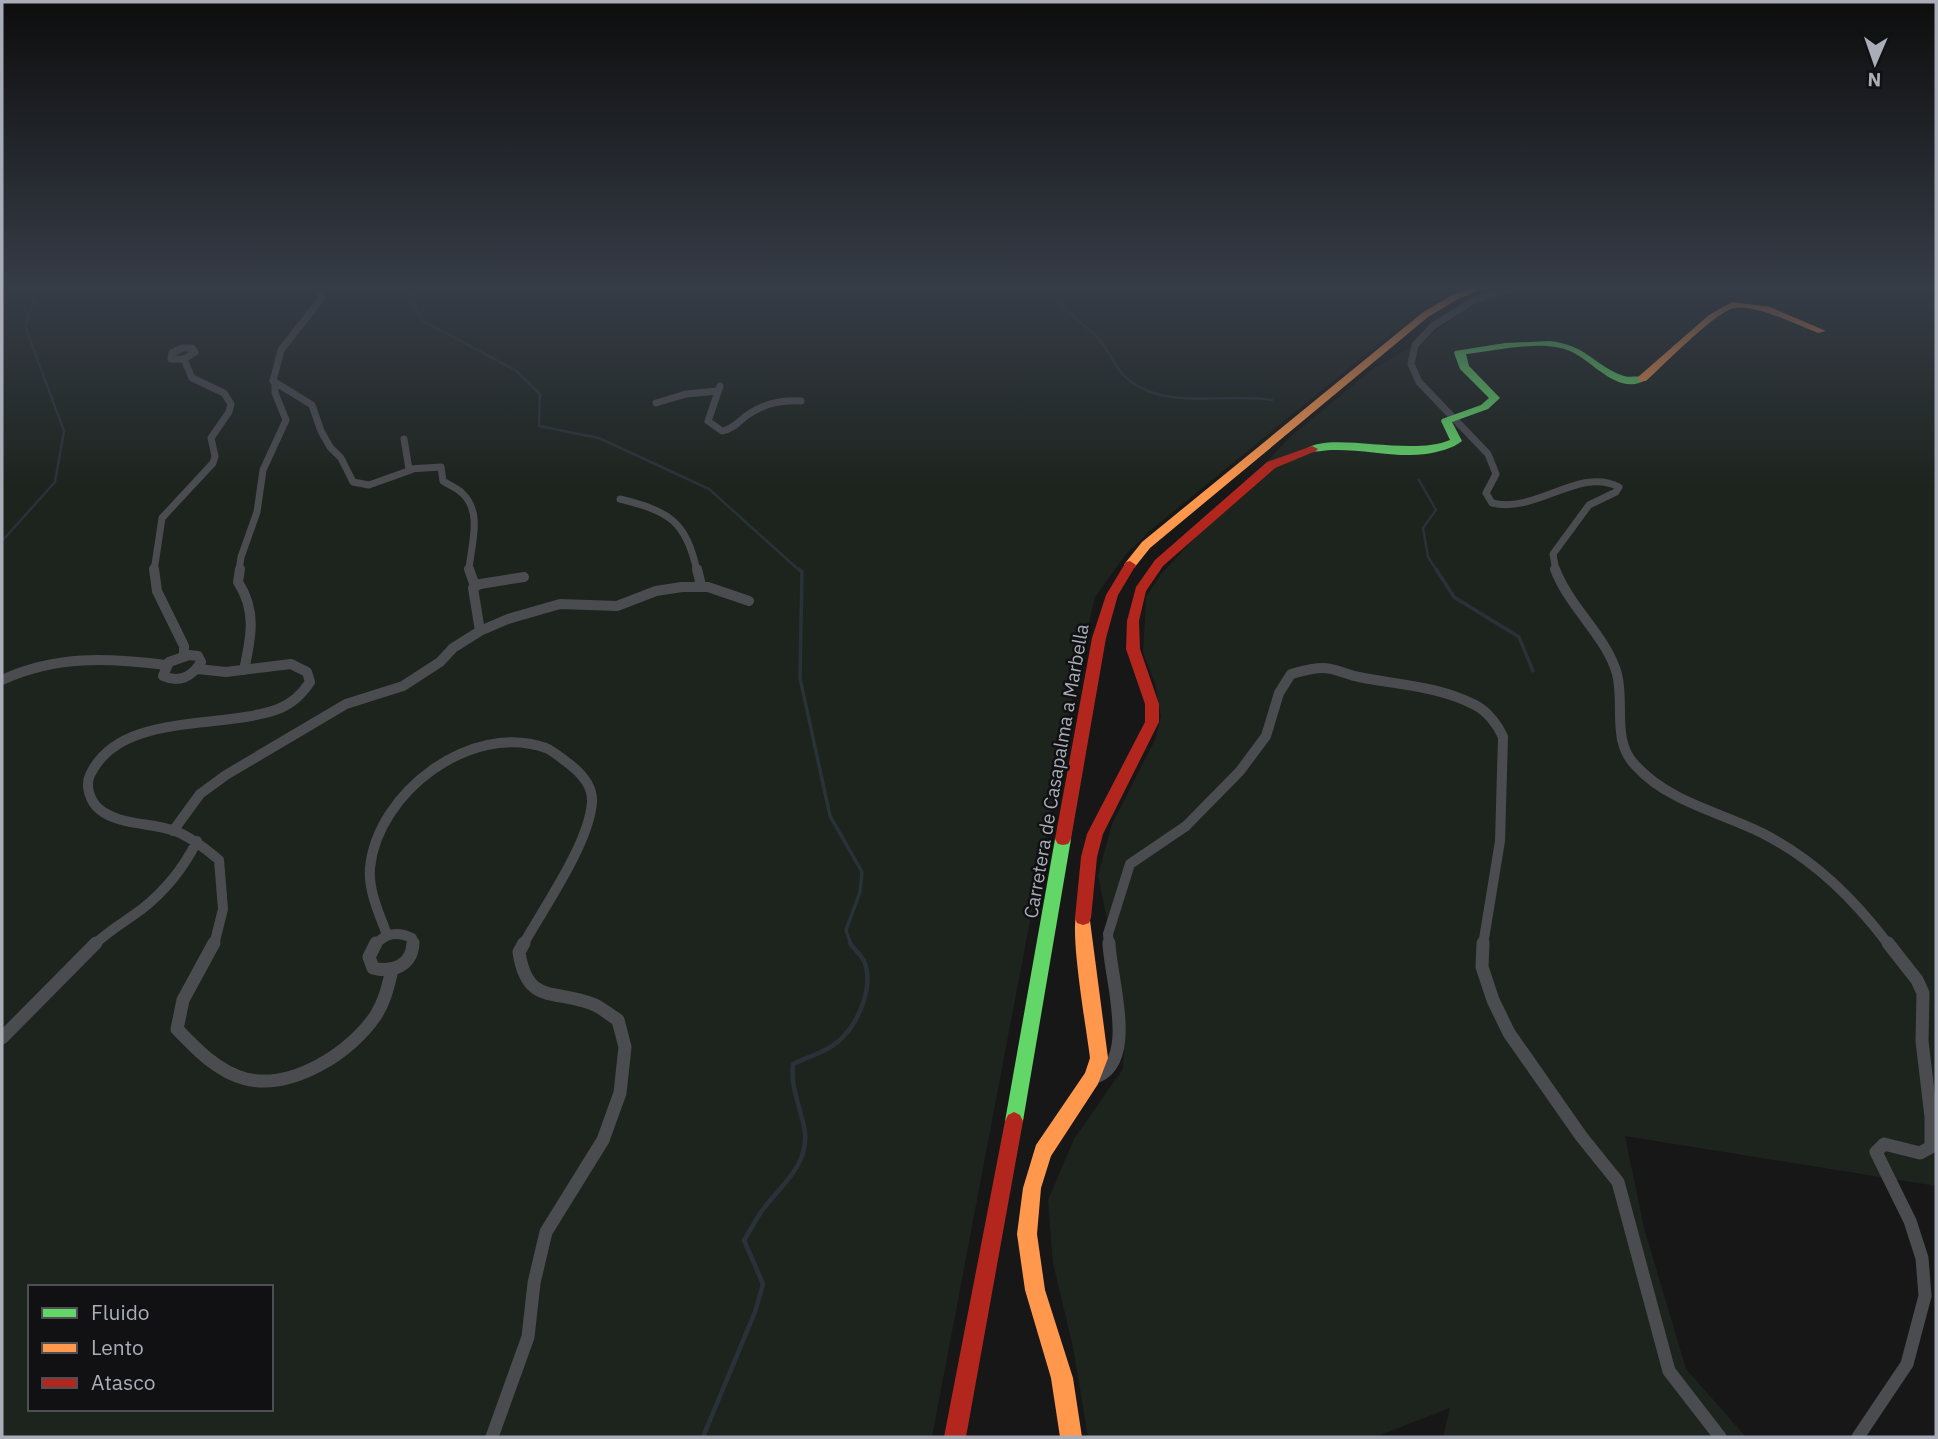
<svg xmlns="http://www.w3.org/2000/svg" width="1938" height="1439" viewBox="0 0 1938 1439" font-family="'IBM Plex Sans',sans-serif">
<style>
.green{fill:#1d241e;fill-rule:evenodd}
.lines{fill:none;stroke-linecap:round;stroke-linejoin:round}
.stream-far2{stroke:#2a3239;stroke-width:2.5}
.stream-far1{stroke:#2a3239;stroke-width:3.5}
.stream{stroke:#2a3239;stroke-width:4.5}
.street-far2{stroke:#4b4c50;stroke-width:7}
.street-far1{stroke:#4b4c50;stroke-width:10}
.street{stroke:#4b4c50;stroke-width:13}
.fast{fill:#63d668;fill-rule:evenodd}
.slow{fill:#ff974d;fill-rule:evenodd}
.jam{fill:#b3261e;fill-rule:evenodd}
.labels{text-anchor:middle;stroke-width:5;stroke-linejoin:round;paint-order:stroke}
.street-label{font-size:19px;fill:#a8adb8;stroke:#111113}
</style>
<rect width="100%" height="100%" fill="#171717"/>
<path class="green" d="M2,286H1484L1448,294L1425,306L1152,529L1126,554L1095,597L1077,673L932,1437H2ZM30,1287H271V1409H30Z
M1632,286H1936V1186L1625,1136L1644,1228L1686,1369L1746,1437H1443L1450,1408L1375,1437H1088L1073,1347L1053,1263L1048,1200L1074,1139L1123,1069L1125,1009L1098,875L1112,824L1155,740L1161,716L1155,683L1143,653L1146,597L1161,574L1290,437L1374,368L1425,339L1463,311L1485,300L1534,289L1557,287L1613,291Z"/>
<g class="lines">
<path class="stream-far2" d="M426,286L411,296L423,321L515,370L540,394L539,426L599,438L709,489L800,571
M1053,286C1058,310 1082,321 1098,338C1110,351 1115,370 1130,381C1169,411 1227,392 1272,400
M1419,480L1436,510L1423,528L1428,557L1437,571
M2,541L55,482L64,431L25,326L39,286"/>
<path class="stream-far1" d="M799,569L802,572L800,678L830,816L862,872L860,892L846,930L851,945
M1436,569L1454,597L1519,637L1533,671"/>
<path class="stream" d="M703,1437L755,1312L763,1284L744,1240C750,1231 755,1221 761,1212C779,1187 808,1167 805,1133C802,1109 790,1089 793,1064C808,1057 831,1050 842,1038C860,1020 874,985 864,961C861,955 854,949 850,943"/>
<path class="street-far2" d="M319,286L321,299L281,350L273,381L312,405L321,431L330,447L341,458L353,482L369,485L411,470
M1520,286L1474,300L1433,326L1415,345L1411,364L1419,382L1488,454L1496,474L1486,493L1492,503C1537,514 1579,466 1619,487L1616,492L1589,505L1553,554L1556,571
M1595,286H1615
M182,348H192L195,352L184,359H171L172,353Z
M720,386L708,421L722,431C733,429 738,422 746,416C762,404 782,400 801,401
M656,403L686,394L718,391
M404,439L409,469L441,467L443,481C449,485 457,488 462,493C484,513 470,547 469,571
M620,499C668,511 686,520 697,571
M154,571L162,518L213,463L215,456L211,438L229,412L231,404L224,393L192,378L184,359
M239,571L241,557L257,512L263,470L286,420L275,393V384"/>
<path class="street-far1" d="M154,569L157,591L184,646V655
M240,569L238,582C257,611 251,638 244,670
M469,569L475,586
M697,569L700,581L698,586
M1555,569C1569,607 1607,637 1617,674C1625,705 1611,741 1636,766C1669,802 1720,812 1762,833C1815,860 1854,899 1889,945
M480,631L473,588L480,584L524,577
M189,655L198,656L201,662C192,677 179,683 163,676L169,662Z
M198,669L226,672L291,664L307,672L310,682C302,694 292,704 278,709C222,730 120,711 90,775C85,786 90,801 99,809C120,826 150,822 175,831C191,837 206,849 219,860L223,909L214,945
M2,680C56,655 108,658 166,665
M173,831L200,794L226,775L346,704L403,686L440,662L453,648L480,631L508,619L560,604L617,606L656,591L682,587H708L749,601
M387,935C380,915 368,891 370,868C377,793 471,721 546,748C553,751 561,758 568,763C580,772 593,785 592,802C589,844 544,907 523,945
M94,945C108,931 126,921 142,909C165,891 184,867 197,841
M375,945C386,933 397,931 412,938L413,945
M1109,945L1108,934L1130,864L1186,826L1240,771L1266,736L1279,693L1291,674C1302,671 1312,668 1323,668C1335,668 1347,675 1359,677C1398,685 1439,686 1475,705C1487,711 1498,725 1503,737L1500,841L1483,945"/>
<path class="street" d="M214,943L183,1000L177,1029C196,1049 218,1072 246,1079C292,1090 351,1053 376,1015C385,1001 388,986 392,970
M376,943L369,957L373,968C392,973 412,966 413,943
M1483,943L1482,967L1493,1000L1509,1033L1581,1136L1618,1182L1669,1371L1720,1437
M2,1038L96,943
M1092,1078C1140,1066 1110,979 1109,943
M492,1437L528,1337L534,1283L546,1232L603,1140L620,1093L625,1047L618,1020C610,1015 603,1009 595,1005C557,988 527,1007 519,952L524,943
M1858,1437L1907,1364L1925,1296L1922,1258L1910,1221L1876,1152L1884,1144L1920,1153L1931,1147V1117L1922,1041L1923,993L1917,980L1888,943"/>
<path class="fast" d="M1550,341C1588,346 1591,363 1621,375C1630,379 1640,374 1647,379C1620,398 1593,361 1570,351C1542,339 1495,351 1466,354L1469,366L1500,398L1488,409L1452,422L1462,441C1452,449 1438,452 1426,454C1395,458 1364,449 1332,450C1323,450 1314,454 1306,449C1331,431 1410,457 1450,440L1441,421L1442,419L1481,405L1489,398L1460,369L1454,353L1455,351L1505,343Z
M1063,833L1068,834L1071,839L1023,1121L1020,1127L1014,1130L1008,1127L1005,1121L1055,839L1058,834Z"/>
<path class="slow" d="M1475,286H1489L1458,299L1428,317L1150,548L1134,568H1126L1124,565L1126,562L1142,542L1422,313L1452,295Z
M1732,302L1770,307L1826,331L1818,333C1797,325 1756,304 1734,308C1716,311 1662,367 1646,381H1638V377L1709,315Z
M1083,911L1089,913L1108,1058L1098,1084L1051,1156L1041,1188L1037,1234L1045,1290L1073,1378L1082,1437H1060L1051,1378L1025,1290L1017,1234L1023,1188L1036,1145L1085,1073L1090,1058C1087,1032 1069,931 1077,913Z"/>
<path class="jam" d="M1312,446L1318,449L1316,451L1275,468L1163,566L1146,591L1139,621L1140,649L1159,704V722L1103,834L1097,857L1091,918L1089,923L1083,925L1077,923L1075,918L1081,857L1087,834L1145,722V704L1126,649L1127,621L1136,587L1155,560L1267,462Z
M1130,561L1136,565L1118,595L1106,638L1071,839L1068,844L1063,845L1058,844L1055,839L1092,638L1106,595L1126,562Z
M1014,1112L1020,1115L1023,1121L966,1437H944L1005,1121L1008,1115Z"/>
</g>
<linearGradient id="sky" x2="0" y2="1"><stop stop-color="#0d0d0d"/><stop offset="0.59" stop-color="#363c47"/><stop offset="1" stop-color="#363c47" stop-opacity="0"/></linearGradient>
<rect width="1938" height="488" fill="url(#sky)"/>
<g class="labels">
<g class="street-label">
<text transform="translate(1056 771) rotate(-80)" y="7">Carretera de Casapalma a Marbella</text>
</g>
</g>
<rect width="1938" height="1439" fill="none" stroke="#a8adb8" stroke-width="7"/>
<rect x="28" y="1285" width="245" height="126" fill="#111113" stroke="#4d4f55" stroke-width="2"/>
<rect x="42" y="1308" width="35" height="10" fill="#63d668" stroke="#4d4f55" stroke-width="2"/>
<text x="91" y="1320" font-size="21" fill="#a8adb8">Fluido</text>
<rect x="42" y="1343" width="35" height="10" fill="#ff974d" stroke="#4d4f55" stroke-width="2"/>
<text x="91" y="1355" font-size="21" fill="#a8adb8">Lento</text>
<rect x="42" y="1378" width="35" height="10" fill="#b3261e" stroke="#4d4f55" stroke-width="2"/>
<text x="91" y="1390" font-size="21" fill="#a8adb8">Atasco</text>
<g transform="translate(1875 63) rotate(182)" stroke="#111113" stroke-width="5" paint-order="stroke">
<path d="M0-5L12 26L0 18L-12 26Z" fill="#a8adb8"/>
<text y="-10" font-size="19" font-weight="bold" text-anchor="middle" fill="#a8adb8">N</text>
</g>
</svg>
